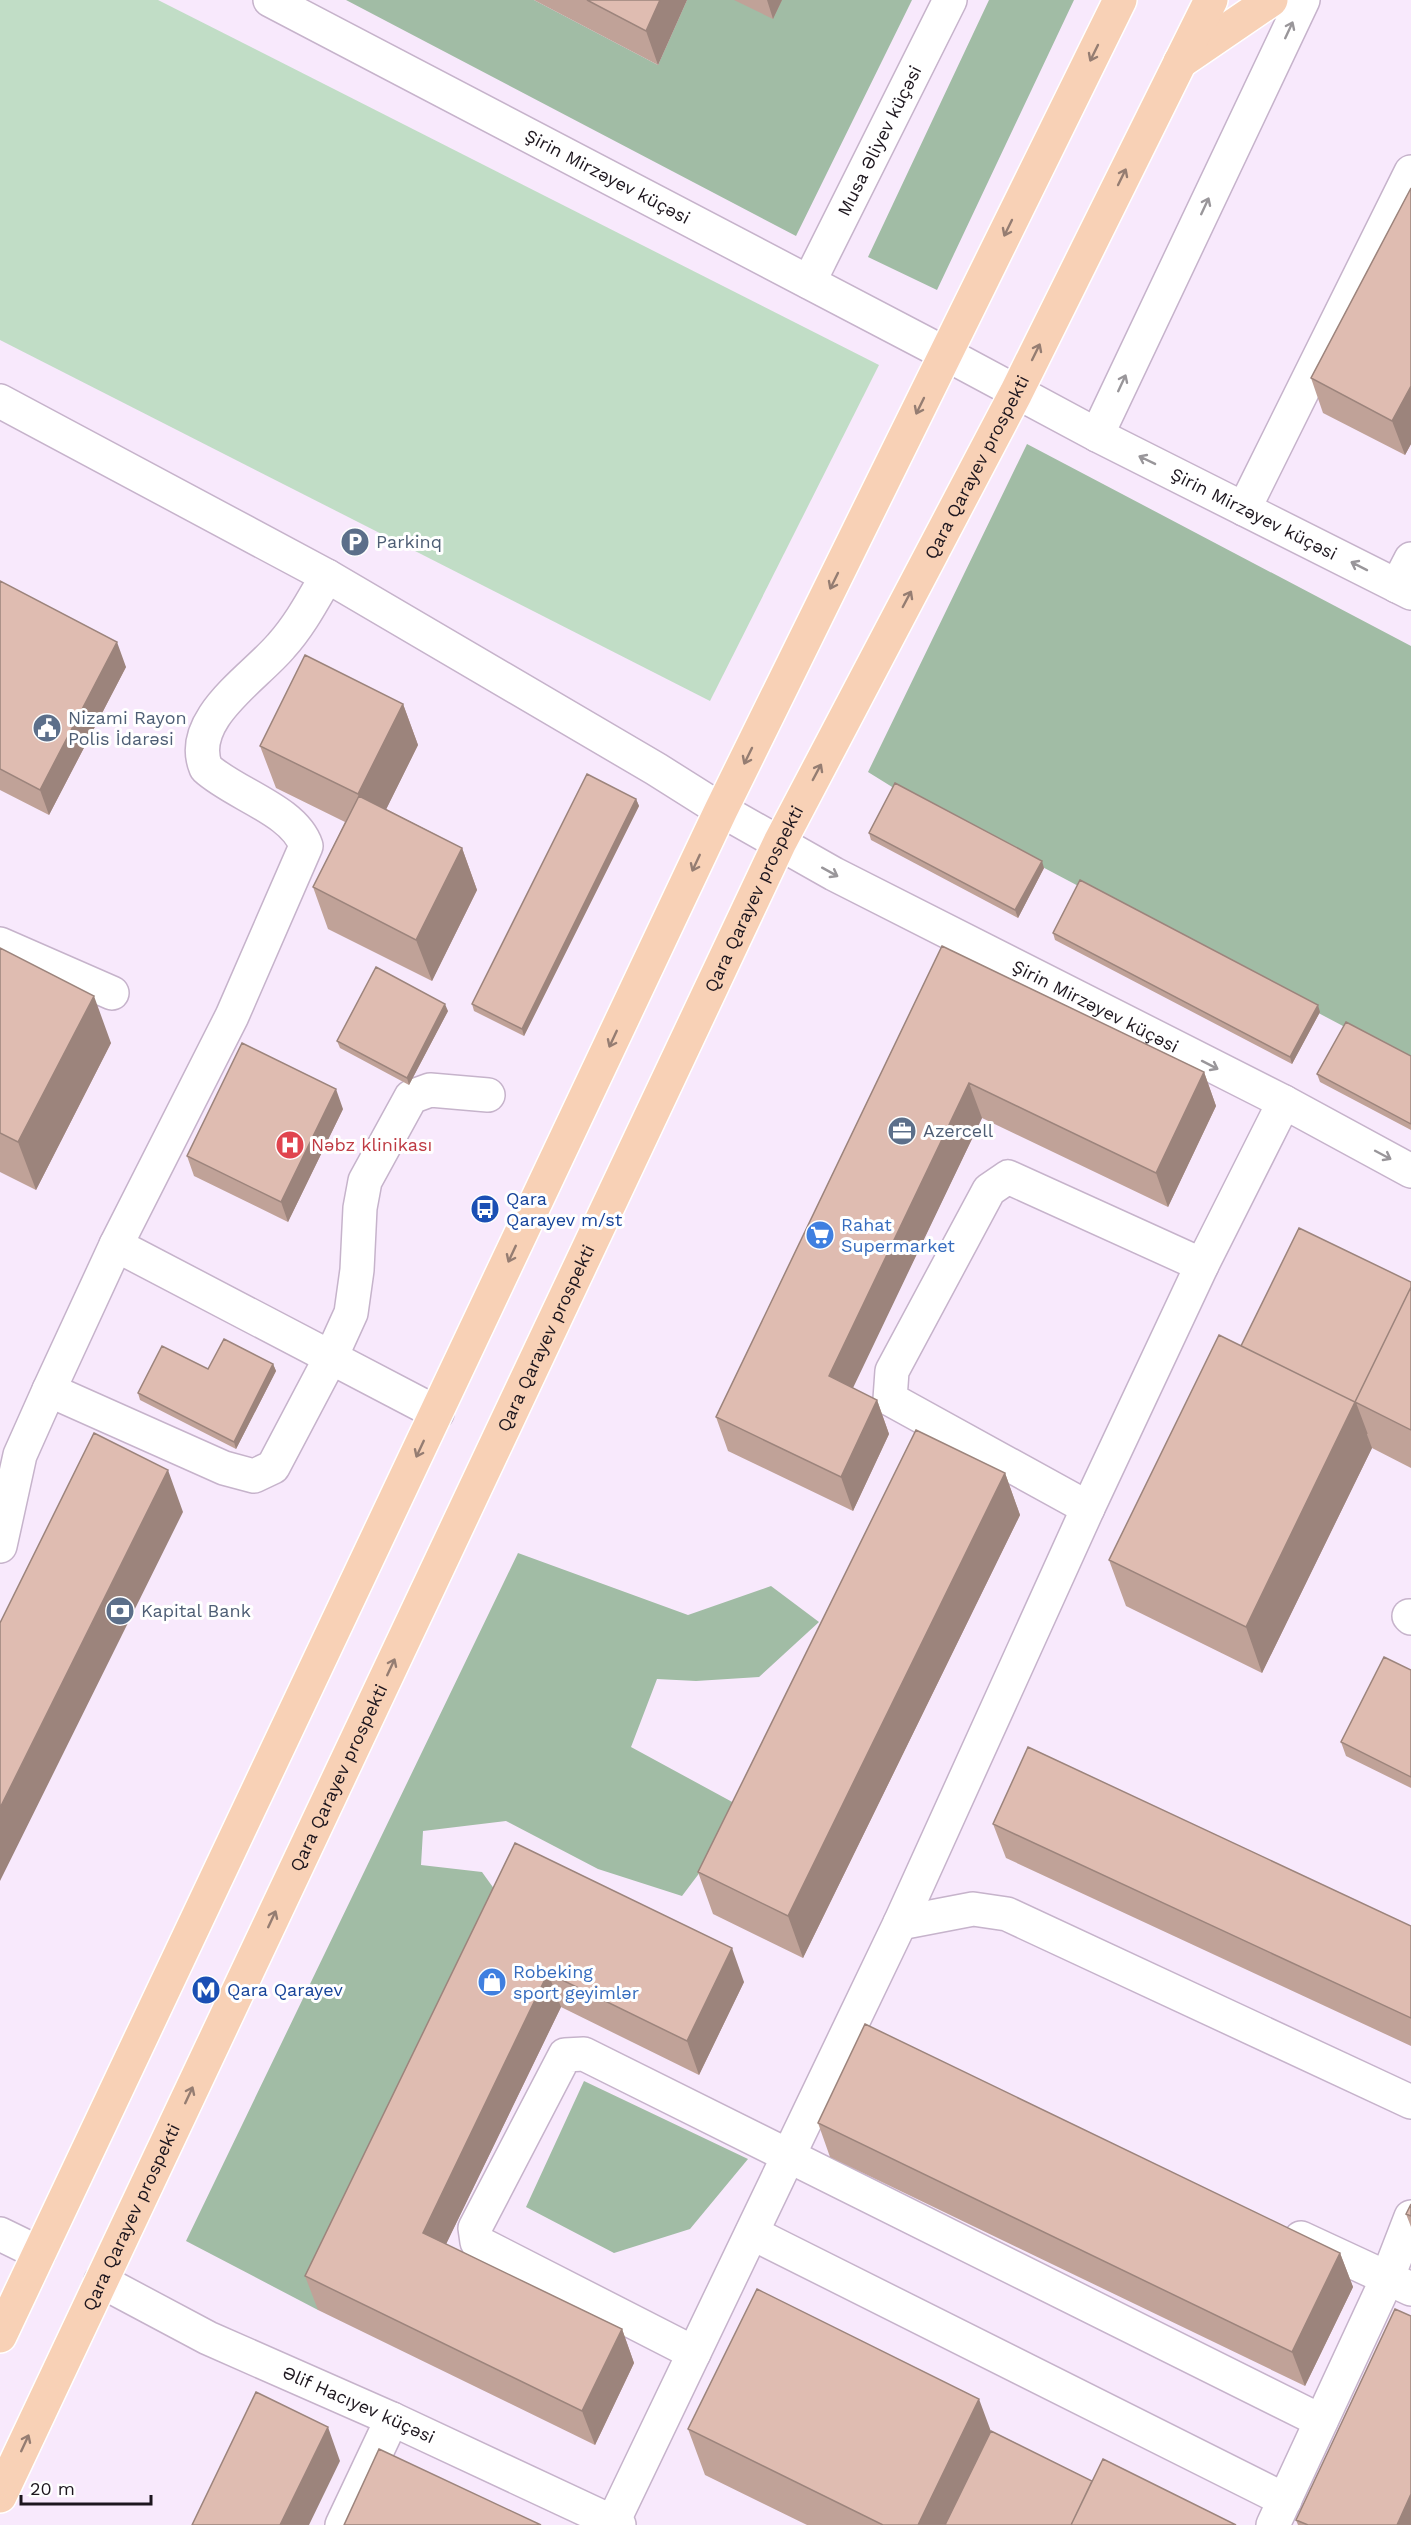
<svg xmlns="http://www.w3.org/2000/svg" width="1411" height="2525" viewBox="0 0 1411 2525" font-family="'Work Sans',sans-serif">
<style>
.green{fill:#c1ddc6}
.forest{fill:#a1bca5}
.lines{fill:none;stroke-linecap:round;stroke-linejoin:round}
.minor-casing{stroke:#c6b3cb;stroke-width:36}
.major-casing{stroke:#fff;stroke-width:36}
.minor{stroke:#fff;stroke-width:33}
.major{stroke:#f8d1b6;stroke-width:33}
.wall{fill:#c0a298}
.shaded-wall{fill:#9c847c}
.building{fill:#dfbcb1;stroke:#9c847c;stroke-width:1.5}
.oneway{stroke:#99969a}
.oneway2{stroke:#957d72}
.labels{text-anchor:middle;stroke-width:6;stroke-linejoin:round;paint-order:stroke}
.street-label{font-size:18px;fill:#1d161e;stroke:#fff}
.service-label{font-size:18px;fill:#4e5e75;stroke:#fff;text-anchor:start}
.health-label{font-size:18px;fill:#be3a42;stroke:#fff;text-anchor:start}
.transit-label{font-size:18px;fill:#164399;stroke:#fff;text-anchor:start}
.shop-label{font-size:18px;fill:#366cbe;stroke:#fff;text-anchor:start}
</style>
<rect width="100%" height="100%" fill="#f8e9fc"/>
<path class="green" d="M0,0H158L879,365L710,701L0,340Z"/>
<path class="forest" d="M346,0H534L658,65L687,0H912L796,236Z
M989,0H1074L937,290L868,257Z
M1027,444L1411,646V1062L897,790L868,772Z
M518,1553L688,1615L771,1586L819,1622L759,1677L696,1681L657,1679L631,1747L747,1810L682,1896L598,1869L506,1821L423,1831L421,1865L482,1872L510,1911L318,2310L186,2241Z
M584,2081L748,2159L690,2229L614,2253L526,2207Z"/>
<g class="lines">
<g class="minor-casing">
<g id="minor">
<path id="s1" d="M270,0L946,354L1097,435L1411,593"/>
<path id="s2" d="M809,282L950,0"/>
<path id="s3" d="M0,401L327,576L656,769L721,810L834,874L1284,1102L1411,1171"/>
<path d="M1097,435L1303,0"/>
<path d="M1244,509L1411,172"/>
<path d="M327,576C313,600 300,625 281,646C254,678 186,720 206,768C234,794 294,810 306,846L232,1016L116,1245L437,1413"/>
<path d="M1397,586L1411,559"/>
<path d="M0,944L112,993"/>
<path d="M49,1390L116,1245"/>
<path d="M1088,1508L890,1399L892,1371L989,1190L1008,1177L1202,1265"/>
<path d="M0,1546L20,1455L49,1390L224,1468L254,1476L273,1467L331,1357L351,1313L357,1270L360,1208L365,1181L411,1097L430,1090L488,1095"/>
<path d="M1409,1616L1411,1618"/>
<path d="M900,1923L973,1909L1007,1914L1411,2102"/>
<path d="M752,2233L1285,2500"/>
<path d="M0,2234L39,2253"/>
<path d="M1301,2238L1411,2289"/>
<path id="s4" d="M101,2281L208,2338L392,2419L619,2525"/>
<path d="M694,2353L477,2242L475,2228L565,2055L584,2054L1321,2421"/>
<path d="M613,2522L900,1923L1088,1508L1202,1265L1284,1102"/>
<path d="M342,2525L392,2419"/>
<path d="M1273,2525L1387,2279L1411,2217"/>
</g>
</g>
<g class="major-casing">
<g id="major">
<path d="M1180,62L1271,0"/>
<path d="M0,2336L721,810L1120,0"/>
<path id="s5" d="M0,2496L780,842L1016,393L1211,0"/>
</g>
</g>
<use href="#minor" class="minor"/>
<use href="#major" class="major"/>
</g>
<path class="wall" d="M534,0H687L658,65Z
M734,0H782L773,19Z
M1411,188V444L1405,455L1323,413L1311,378Z
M0,581L126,667L49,815L0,790Z
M403,704L418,745L386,809L462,848L477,890L432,981L328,929L313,887L345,822L276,788L260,746Z
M636,799L639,806L524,1036L474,1011L472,1004Z
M869,833L1044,868L1018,918L871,840Z
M1053,933L1320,1012L1292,1064L1055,940Z
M942,946L1204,1072L1216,1106L1168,1207L982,1118L852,1388L877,1400L889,1434L853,1511L728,1451L716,1417Z
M0,948L111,1043L36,1190L0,1172Z
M448,1011L409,1085L340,1048L337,1041Z
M1411,1056V1130L1320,1082L1317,1074Z
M343,1109L288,1222L194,1176L187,1156Z
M1411,1282V1468L1372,1448L1262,1673L1126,1606L1109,1560Z
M273,1364L276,1371L236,1449L140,1400L138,1393L208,1369Z
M1005,1473L1020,1515L803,1958L713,1914L698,1872Z
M1411,1670V1788L1346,1756L1341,1742Z
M993,1824L1411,1926V2046L1006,1858Z
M515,1843L744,1982L699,2075L561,2007L446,2244L622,2329L634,2363L595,2445L318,2310L305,2276Z
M818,2123L1340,2253L1353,2287L1305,2386L830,2157Z
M1411,2204V2227L1406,2214Z
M688,2429L991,2431L1092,2481L1236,2525H807L705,2475Z
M1296,2520L1411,2525H1298Z"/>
<path class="shaded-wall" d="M660,0H687L658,65L646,31Z
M767,0H782L773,19Z
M1411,386V444L1405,455L1392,421Z
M117,642L126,667L49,815L40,790Z
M403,704L418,745L373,836L358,794Z
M636,799L639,806L524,1036L522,1029Z
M462,848L477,890L432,981L416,940Z
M1042,861L1044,868L1018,918L1015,910Z
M94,996L111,1043L36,1190L18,1142Z
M445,1004L448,1011L409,1085L407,1078Z
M1318,1005L1320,1012L1292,1064L1290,1057Z
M1204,1072L1216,1106L1168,1207L1156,1173Z
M969,1083L982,1118L842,1411L829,1376Z
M336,1089L343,1109L288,1222L281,1202Z
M273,1364L276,1371L236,1449L234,1442Z
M877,1400L889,1434L853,1511L841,1477Z
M1355,1402L1372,1448L1262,1673L1246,1627Z
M168,1470L183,1512L0,1881V1808Z
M1005,1473L1020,1515L803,1958L788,1916Z
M732,1948L744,1982L699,2075L687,2041Z
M548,1973L561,2007L435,2267L423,2233Z
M1340,2253L1353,2287L1305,2386L1292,2352Z
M622,2329L634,2363L595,2445L582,2411Z
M979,2399L996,2445L957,2525H918Z
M328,2427L340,2461L309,2525H280Z
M1411,2494V2525H1397Z"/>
<path class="building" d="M587,0H660L646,31Z
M1411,188V386L1392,421L1311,378Z
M0,581L117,642L40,790L0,769Z
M305,655L403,704L358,794L260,746Z
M587,774L636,799L522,1029L472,1004Z
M895,783L1042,861L1015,910L869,833Z
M359,796L462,848L416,940L313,887Z
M1080,880L1318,1005L1290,1057L1053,933Z
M942,946L1204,1072L1156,1173L969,1083L829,1376L877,1400L841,1477L716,1417Z
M0,948L94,996L18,1142L0,1133Z
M376,967L445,1004L407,1078L337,1041Z
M1346,1022L1411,1056V1124L1317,1074Z
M242,1043L336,1089L281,1202L187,1156Z
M1299,1228L1411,1282V1287L1355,1402L1367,1434L1355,1402L1241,1346Z
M1411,1287V1430L1355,1402Z
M1219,1335L1355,1402L1246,1627L1109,1560Z
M224,1339L273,1364L234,1442L138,1393L162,1346L208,1369Z
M916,1430L1005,1473L788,1916L698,1872Z
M94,1433L168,1470L0,1808V1623Z
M1384,1657L1411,1670V1777L1341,1742Z
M1028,1747L1411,1926V2018L993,1824Z
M515,1843L732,1948L687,2041L548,1973L423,2233L622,2329L582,2411L305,2276Z
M865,2024L1340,2253L1292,2352L818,2123Z
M1411,2204V2216L1406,2214Z
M757,2289L979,2399L918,2525H883L688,2429Z
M1395,2309L1411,2316V2494L1397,2525H1308L1296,2520Z
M256,2392L328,2427L280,2525H192Z
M991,2431L1092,2481L1071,2525H945Z
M379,2449L541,2525H344Z
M1103,2459L1236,2525H1071Z"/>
<defs><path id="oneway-shaft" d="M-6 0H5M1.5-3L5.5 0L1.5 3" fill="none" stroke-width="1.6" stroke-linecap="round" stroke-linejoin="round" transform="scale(1.5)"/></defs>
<g class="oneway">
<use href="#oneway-shaft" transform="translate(1289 30) rotate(-65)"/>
<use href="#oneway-shaft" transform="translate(1205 206) rotate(-65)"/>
<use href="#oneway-shaft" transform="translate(1122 383) rotate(-65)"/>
<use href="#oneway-shaft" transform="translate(1147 460) rotate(-154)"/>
<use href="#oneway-shaft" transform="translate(1359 566) rotate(-153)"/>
<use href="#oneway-shaft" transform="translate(830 872) rotate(29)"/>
<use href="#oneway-shaft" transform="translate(1210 1065) rotate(27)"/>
<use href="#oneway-shaft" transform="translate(1383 1155) rotate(28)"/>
</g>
<g class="oneway2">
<use href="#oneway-shaft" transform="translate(1094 53) rotate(116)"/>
<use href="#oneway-shaft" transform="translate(1122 177) rotate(-64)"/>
<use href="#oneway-shaft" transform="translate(1008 228) rotate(116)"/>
<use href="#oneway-shaft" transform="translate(1036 352) rotate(-64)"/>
<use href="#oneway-shaft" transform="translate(920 406) rotate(116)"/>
<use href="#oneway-shaft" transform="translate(834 581) rotate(116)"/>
<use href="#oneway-shaft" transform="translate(907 599) rotate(-62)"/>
<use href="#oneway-shaft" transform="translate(748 756) rotate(116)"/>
<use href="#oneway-shaft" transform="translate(817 772) rotate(-62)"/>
<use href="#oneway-shaft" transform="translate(696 863) rotate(115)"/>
<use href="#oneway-shaft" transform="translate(613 1039) rotate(115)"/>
<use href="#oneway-shaft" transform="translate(512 1254) rotate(115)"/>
<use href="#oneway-shaft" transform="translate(420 1449) rotate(115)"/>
<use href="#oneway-shaft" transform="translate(391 1667) rotate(-65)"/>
<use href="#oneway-shaft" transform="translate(272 1919) rotate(-65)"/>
<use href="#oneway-shaft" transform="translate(189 2095) rotate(-65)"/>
<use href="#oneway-shaft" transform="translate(25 2443) rotate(-65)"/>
</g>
<defs>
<g id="parking-disc" transform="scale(1.5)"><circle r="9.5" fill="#5c6f8a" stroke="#fff"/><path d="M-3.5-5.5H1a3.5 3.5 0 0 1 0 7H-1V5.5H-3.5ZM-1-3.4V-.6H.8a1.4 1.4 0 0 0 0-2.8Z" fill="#fff"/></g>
<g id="civic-disc" transform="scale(1.5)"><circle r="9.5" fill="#5c6f8a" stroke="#fff"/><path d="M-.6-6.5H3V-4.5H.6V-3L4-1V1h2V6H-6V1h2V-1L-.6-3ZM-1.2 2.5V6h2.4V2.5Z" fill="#fff"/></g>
<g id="office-disc" transform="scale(1.5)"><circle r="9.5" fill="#5c6f8a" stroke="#fff"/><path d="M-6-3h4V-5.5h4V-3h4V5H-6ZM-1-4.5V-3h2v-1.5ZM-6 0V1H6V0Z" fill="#fff"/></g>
<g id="hospital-disc" transform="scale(1.5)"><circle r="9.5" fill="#e0444e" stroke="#fff"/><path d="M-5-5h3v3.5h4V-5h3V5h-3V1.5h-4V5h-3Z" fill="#fff"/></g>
<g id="bus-disc" transform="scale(1.5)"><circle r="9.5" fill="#1a4fb4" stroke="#fff"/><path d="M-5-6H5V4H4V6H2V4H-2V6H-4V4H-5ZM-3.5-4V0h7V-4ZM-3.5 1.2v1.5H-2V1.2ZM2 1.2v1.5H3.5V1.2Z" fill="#fff"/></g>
<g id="supermarket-disc" transform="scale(1.5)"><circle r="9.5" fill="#3f7fe0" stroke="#fff"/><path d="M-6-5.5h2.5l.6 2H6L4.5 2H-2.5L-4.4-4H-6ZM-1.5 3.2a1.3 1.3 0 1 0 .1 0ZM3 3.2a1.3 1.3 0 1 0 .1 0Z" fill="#fff"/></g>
<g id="bank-disc" transform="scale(1.5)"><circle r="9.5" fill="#5c6f8a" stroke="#fff"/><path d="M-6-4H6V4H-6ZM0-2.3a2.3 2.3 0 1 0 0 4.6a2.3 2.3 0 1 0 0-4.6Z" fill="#fff"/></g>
<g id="shop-disc" transform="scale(1.5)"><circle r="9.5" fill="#3f7fe0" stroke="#fff"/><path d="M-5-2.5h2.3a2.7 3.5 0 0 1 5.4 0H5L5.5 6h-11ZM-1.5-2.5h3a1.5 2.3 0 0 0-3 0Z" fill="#fff"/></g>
<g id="metro-disc" transform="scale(1.5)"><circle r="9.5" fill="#1a4fb4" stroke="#fff"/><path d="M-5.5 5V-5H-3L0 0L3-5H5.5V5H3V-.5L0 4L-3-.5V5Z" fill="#fff"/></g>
</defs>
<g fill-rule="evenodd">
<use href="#parking-disc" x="355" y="542"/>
<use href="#civic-disc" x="47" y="728"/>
<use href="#office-disc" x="902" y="1131"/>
<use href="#hospital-disc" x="290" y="1145"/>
<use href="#bus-disc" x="485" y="1209"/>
<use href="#supermarket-disc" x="820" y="1235"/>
<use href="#bank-disc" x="120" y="1611"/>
<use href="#shop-disc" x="492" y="1982"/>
<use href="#metro-disc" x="206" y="1990"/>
</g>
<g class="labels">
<g class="street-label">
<text dy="6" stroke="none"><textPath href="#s2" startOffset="158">Musa Əliyev küçəsi</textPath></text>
<text dy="6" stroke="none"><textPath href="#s1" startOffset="381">Şirin Mirzəyev küçəsi</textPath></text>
<text dy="6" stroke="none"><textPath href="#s5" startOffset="2252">Qara Qarayev prospekti</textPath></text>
<text dy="6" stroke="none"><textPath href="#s1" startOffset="1110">Şirin Mirzəyev küçəsi</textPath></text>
<text dy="6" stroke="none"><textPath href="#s5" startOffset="1766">Qara Qarayev prospekti</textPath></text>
<text dy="6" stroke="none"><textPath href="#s3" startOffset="1252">Şirin Mirzəyev küçəsi</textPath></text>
<text dy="6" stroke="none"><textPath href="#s5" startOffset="1280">Qara Qarayev prospekti</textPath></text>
<text dy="6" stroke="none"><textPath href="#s5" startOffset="794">Qara Qarayev prospekti</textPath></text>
<text dy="6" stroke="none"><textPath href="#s5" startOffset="308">Qara Qarayev prospekti</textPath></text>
<text dy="6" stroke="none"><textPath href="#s4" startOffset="286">Əlif Hacıyev küçəsi</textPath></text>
</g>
<g class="service-label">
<text x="376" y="548">Parkinq</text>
<text x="68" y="724">Nizami Rayon<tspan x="68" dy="21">Polis İdarəsi</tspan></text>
<text x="923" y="1137">Azercell</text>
<text x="141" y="1617">Kapital Bank</text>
</g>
<g class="health-label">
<text x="311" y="1151">Nəbz klinikası</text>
</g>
<g class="transit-label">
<text x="506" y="1205">Qara<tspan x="506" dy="21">Qarayev m/st</tspan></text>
<text x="227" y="1996">Qara Qarayev</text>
</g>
<g class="shop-label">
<text x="841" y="1231">Rahat<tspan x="841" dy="21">Supermarket</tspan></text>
<text x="513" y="1978">Robeking<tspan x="513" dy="21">sport geyimlər</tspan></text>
</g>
</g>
<path d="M21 2495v9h130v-9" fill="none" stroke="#1d161e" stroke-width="3"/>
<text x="30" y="2495" font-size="18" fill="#1d161e" stroke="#ffffff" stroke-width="4.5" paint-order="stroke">20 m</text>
</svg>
